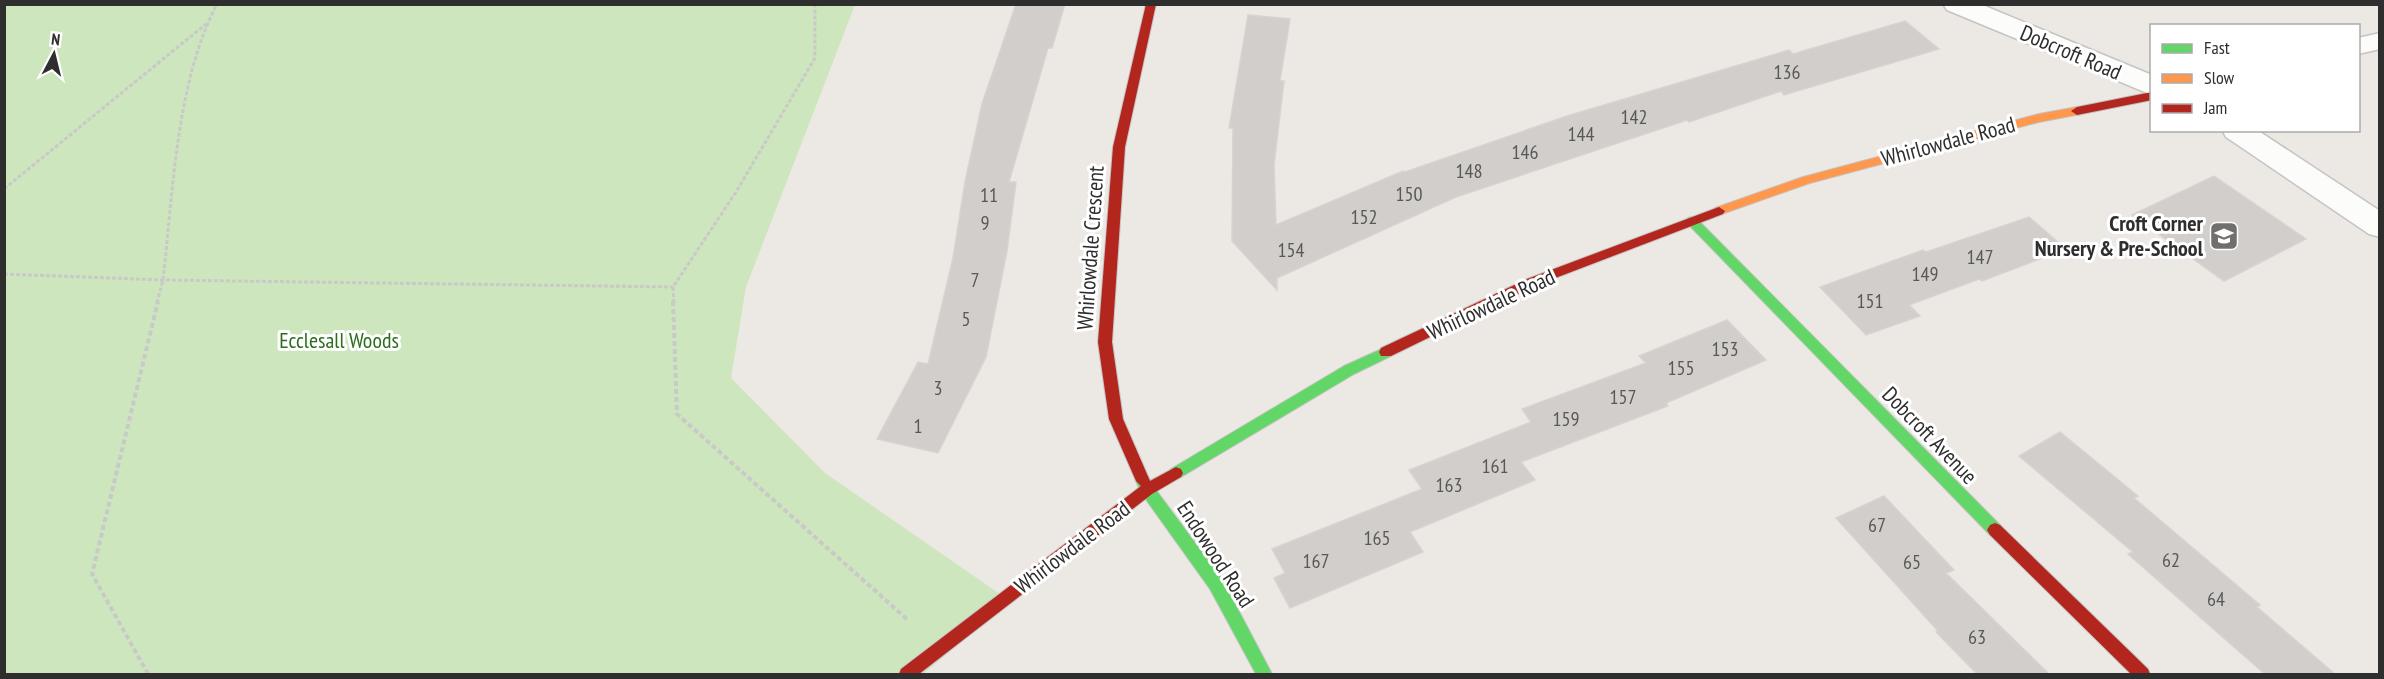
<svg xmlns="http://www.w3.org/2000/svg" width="2384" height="679" viewBox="0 0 2384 679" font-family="'PT Sans Narrow',sans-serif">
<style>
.green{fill:#cee6be}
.building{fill:#d1cecb;stroke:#d7d4d0;stroke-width:1.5}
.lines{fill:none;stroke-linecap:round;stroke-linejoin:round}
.street-casing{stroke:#c5c4c5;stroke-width:3}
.fast-casing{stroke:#c5c4c5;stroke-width:2}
.slow-casing{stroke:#c5c4c5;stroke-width:2}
.jam-casing{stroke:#c5c4c5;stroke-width:2}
.path-far1{stroke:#c9c9c8;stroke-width:3;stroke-dasharray:4 2;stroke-linecap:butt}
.path{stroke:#c9c9c8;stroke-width:4;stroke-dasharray:5 3;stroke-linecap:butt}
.street{fill:#fcfcfb;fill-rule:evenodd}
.fast{fill:#63d668;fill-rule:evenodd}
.slow{fill:#ff974d;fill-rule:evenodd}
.jam{fill:#b3261e;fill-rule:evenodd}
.labels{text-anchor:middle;stroke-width:6;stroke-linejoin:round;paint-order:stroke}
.number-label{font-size:20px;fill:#585857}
.street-label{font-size:22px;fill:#2e2e2e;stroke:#fff}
.poi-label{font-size:22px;font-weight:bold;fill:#2e2e2e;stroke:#fff;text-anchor:end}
.park-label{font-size:22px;fill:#2c6e1b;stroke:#fff}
</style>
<rect width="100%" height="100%" fill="#ece8e4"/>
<path class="green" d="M4,5H855L746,287L731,378L825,473L1010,601L923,674H5Z"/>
<path class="building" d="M1016,4H1065L1052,48H1048L1009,182H1016L1007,251L986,357L938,453L877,439L918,362L928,364L953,258L965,182L982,104Z
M1248,15L1290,19L1280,81H1284L1274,165L1276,225L1403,171L1405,172L1567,116L1789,50L1793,54L1905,21L1939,49L1784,95L1781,91L1689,122L1687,120L1456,197L1277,278V290L1232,241L1233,128H1229Z
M2214,176L2306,239L2224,281L2132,215Z
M2029,217L2066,249L1982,281L1979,279L1909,305L1920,316L1866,335L1820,287L1923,250L1926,252Z
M1727,320L1766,360L1666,403L1668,406L1521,462L1535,480L1410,532L1423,552L1290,608L1274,578L1285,573L1272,549L1422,489L1409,470L1531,422L1522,409L1646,363L1639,356Z
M2060,432L2138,496L2134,498L2260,605L2257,607L2336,675H2266L2128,554L2133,552L2019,456Z
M1884,496L1954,570L1946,573L2050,675H1978L1936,632L1938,631L1836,518Z"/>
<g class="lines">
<g class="street-casing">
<path id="street" d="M1943,4H1980L2152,75V95L1947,10Z
M2380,33V49L2358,54V38Z
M2222,130H2257L2380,211V237L2369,234L2226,137Z"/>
</g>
<g class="fast-casing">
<path id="fast" d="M1692,217L1696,218L2000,525L2003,530L2000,535L1995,537L1990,535L1688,224L1686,221L1688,218Z
M1386,347L1391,348L1393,352L1391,356L1354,374L1181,477L1176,479L1171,477L1169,473L1171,469L1344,366Z
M1143,475L1148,477L1153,486L1222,579L1272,674H1256L1210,589L1142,494L1136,481L1138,477Z"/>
</g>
<g class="slow-casing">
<path id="slow" d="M2077,107L2083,111L2081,114L2039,122L1810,183L1719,215L1713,211L1715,208L1803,177L2039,114Z"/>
</g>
<g class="jam-casing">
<path id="jam" d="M1146,4H1156L1125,147L1112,342L1123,419L1150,481L1176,467L1181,469L1183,473L1181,477L1152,494L919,674H899L901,669L1141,486L1136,481L1109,419L1098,342L1113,147Z
M2152,92V100L2077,115L2071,111L2077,107Z
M1719,207L1725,211L1723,214L1537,285L1391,356H1381L1379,352L1381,348L1527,279Z
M1995,523L2000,525L2148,669L2150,674H2131L1990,535L1987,530L1990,525Z"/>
</g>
<path class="path-far1" d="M4,189L206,24
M4,274L163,280L673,287
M157,303L163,280C173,193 176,82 217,4
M674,303L673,287L736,192L815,58V4"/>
<path class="path" d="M673,301L677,414L908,620
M148,674L92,574L158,301"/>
<use href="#street" class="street"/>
<use href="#fast" class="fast"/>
<use href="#slow" class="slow"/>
<use href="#jam" class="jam"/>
</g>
<defs>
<g id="school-square" transform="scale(1.5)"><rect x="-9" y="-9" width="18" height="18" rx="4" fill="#706f6e" stroke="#fff"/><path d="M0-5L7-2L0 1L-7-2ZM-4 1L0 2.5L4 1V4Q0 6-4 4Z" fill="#fff"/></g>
</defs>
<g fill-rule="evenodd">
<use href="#school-square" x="2224" y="236"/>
</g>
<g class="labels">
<g class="number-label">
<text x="1787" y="79">136</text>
<text x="1634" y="124">142</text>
<text x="1581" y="141">144</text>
<text x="1525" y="159">146</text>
<text x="1469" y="178">148</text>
<text x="1409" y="201">150</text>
<text x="989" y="202">11</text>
<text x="1364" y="224">152</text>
<text x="985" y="230">9</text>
<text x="1291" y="257">154</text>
<text x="1980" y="264">147</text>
<text x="1925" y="281">149</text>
<text x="975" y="287">7</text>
<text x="1870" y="308">151</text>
<text x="966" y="326">5</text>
<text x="1725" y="356">153</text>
<text x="1681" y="375">155</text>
<text x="938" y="395">3</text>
<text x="1623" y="404">157</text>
<text x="1566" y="426">159</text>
<text x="918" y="433">1</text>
<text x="1495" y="473">161</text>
<text x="1449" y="492">163</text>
<text x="1877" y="532">67</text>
<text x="1377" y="545">165</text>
<text x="2171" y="567">62</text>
<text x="1316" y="568">167</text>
<text x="1912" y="569">65</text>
<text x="2216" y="606">64</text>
<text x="1977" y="644">63</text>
</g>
<g class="street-label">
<text transform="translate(2071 52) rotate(23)" y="8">Dobcroft Road</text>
<text transform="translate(1948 141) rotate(-15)" y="8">Whirlowdale Road</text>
<text transform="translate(1090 248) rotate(-86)" y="8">Whirlowdale Crescent</text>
<text transform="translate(1491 304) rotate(-25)" y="8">Whirlowdale Road</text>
<text transform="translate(1930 435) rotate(46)" y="8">Dobcroft Avenue</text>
<text transform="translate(1072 547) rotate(-37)" y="8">Whirlowdale Road</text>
<text transform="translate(1216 554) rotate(57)" y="8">Endowood Road</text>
</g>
<g class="poi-label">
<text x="2203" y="231">Croft Corner<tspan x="2203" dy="25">Nursery &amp; Pre-School</tspan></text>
</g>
<g class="park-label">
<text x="339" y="348">Ecclesall Woods</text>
</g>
</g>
<rect width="2384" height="679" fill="none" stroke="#2e2e2e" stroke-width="12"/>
<rect x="2150" y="24" width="210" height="108" fill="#ffffff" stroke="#ababab" stroke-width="1.5"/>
<rect x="2162" y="44" width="30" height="9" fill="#63d668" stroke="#ababab" stroke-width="1.5"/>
<text x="2204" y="54" font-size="18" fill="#2e2e2e">Fast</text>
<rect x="2162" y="74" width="30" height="9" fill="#ff974d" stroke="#ababab" stroke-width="1.5"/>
<text x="2204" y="84" font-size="18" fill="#2e2e2e">Slow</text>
<rect x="2162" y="104" width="30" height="9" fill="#b3261e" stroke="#ababab" stroke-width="1.5"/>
<text x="2204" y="114" font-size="18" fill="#2e2e2e">Jam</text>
<g transform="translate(54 54) rotate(7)" stroke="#ffffff" stroke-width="4.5" paint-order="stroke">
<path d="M0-4.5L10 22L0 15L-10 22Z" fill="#2e2e2e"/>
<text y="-9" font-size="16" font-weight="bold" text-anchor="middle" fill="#2e2e2e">N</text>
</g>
</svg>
